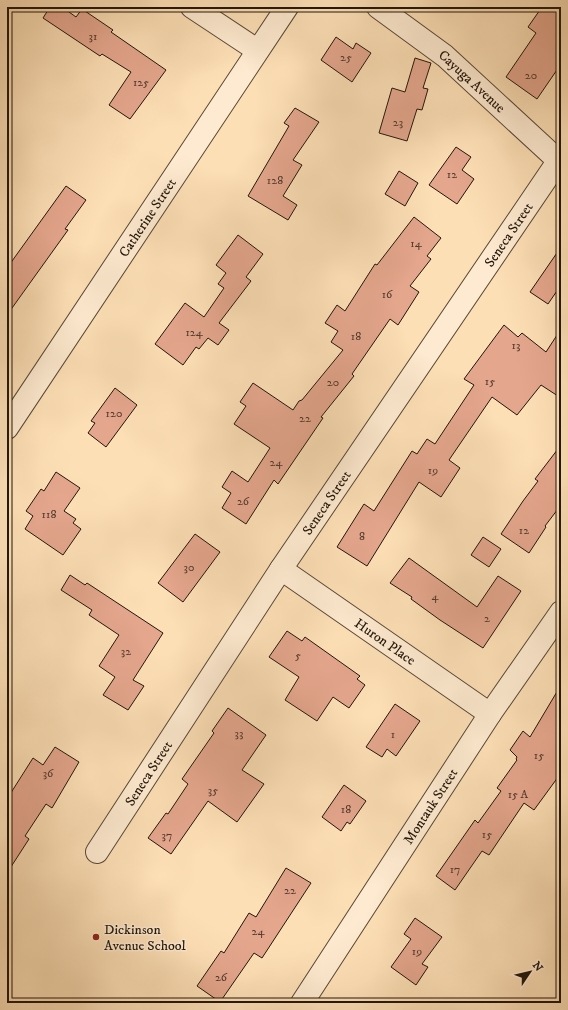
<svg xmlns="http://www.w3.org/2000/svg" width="568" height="1010" viewBox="0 0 568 1010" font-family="'IM FELL DW Pica',serif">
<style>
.building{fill:#e4a68d;stroke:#21160a}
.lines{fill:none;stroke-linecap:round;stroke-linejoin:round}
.minor-casing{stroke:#584835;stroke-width:24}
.minor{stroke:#feead0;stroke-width:22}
.poi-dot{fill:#8f2418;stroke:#feead0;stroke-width:1.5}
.labels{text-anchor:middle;stroke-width:3;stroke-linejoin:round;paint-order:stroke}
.number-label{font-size:12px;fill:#523a2b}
.street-label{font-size:14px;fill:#21160a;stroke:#feead0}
.poi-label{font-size:14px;fill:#21160a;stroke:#feead0;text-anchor:start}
</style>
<rect width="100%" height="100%" fill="#fddfb6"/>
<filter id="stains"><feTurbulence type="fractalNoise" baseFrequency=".005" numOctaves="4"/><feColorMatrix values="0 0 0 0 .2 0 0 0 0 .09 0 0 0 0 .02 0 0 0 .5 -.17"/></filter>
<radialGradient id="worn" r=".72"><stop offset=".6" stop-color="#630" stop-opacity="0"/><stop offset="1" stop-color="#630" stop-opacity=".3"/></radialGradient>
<path class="building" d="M50,7H62L76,17L82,9L113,30L111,32L166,70L130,119L109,105L131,72L102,54L100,56L43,18Z
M542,7H553L561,12V64L537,99L506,77L536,33L528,27Z
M336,37L353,49L356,43L371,53L352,82L321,60Z
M415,58L431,63L423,88L428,89L422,110L417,109L407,141L379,133L392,88L405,92Z
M295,108L319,122L293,160L302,165L283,196L297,205L288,220L248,196L289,126L284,123Z
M456,147L471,157L462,170L474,179L457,204L429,185Z
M399,171L418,183L405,206L385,194Z
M66,186L86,200L65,229L68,230L7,315V268Z
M414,217L441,238L427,256L431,259L410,286L419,292L398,325L390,319L352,374L354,376L321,417L323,418L278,484L274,480L246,524L222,508L231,493L222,487L232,471L248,482L270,448L234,424L246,406L240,402L253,383L293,410L299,401L302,400L343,350L331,342L338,331L325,323L337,305L345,311L375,264L377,265Z
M238,235L263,254L246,277L251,281L219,323L229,330L218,345L208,338L199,349L196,347L183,365L155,344L185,303L204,317L224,288L218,284L226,273L216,265Z
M561,247V285L548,304L530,292Z
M504,325L518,337L522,333L546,352L561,329V398L541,385L517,415L492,397L449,460L460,468L441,497L419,482L367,566L337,547L364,504L374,511L412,451L417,454L427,439L435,444L474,385L464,379Z
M115,388L137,405L106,447L88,433L95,423L91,421Z
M561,445V505L545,526L546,527L529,553L501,534L523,501L538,481L535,479Z
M56,472L80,488L64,511L76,519L73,523L81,529L63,555L25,529L33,516L26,511L41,489L44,491Z
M195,534L220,552L183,602L158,583Z
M483,537L501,549L489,567L471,555Z
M409,558L477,607L498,576L521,591L483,648L440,620L411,599L412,597L390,583Z
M70,575L85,585L87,583L163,633L133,680L144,686L128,710L103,695L115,677L99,666L119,635L89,615L92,610L61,590Z
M287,631L302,641L305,637L360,676L357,679L365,685L349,708L333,697L317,721L285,700L299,677L269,657Z
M561,685V773L534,810L524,803L489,855L482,851L455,890L436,876L475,820L478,823L501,791L497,788L517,760L516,759L517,757L510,750L523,731L530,737Z
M395,704L420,721L396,756L387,749L382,757L366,747Z
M228,708L266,735L242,770L264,784L237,822L208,801L171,854L148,838L166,813L168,814L188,784L182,779L214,733L212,731Z
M55,747L79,762L52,808L46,804L25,836L29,839L7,873V799L33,758L43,765Z
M344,785L366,801L350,824L347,822L341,831L322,817Z
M286,868L311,883L262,958L254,953L220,1002L197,986L221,951L224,953L249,913L256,917Z
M415,918L442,937L422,964L428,967L416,985L391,967L411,939L404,934Z"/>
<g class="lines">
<g class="minor-casing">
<g id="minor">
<path d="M192,7L257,50"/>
<path id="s1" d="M378,7L445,56L561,163"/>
<path id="s2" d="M7,428L287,7"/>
<path id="s3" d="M281,569L490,714"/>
<path id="s4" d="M97,852L281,569L561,157"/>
<path id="s5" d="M302,1003L490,714L561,612"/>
</g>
</g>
<use href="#minor" class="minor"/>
</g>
<circle class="poi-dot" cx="96" cy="937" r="4"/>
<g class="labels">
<g class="number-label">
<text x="93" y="40">31</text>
<text x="346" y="61">25</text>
<text x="531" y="79">20</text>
<text x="141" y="86">125</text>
<text x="398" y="126">23</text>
<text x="452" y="178">12</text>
<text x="275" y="184">128</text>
<text x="416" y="247">14</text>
<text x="387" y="298">16</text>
<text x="194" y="336">124</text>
<text x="356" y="340">18</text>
<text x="516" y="349">13</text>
<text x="490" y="385">15</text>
<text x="333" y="386">20</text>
<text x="114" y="417">120</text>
<text x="305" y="422">22</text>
<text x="276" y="466">24</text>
<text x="433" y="474">19</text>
<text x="243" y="505">26</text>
<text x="49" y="518">118</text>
<text x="524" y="534">12</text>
<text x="362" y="540">8</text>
<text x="189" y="571">30</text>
<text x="435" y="600">4</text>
<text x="487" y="622">2</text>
<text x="126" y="655">32</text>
<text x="298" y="659">5</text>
<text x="239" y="737">33</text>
<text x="393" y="738">1</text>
<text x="539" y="759">15</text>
<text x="48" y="777">36</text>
<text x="213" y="794">35</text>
<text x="518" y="798">15 A</text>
<text x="346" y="813">18</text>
<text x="487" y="838">15</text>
<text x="167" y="839">37</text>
<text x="455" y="873">17</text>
<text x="290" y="894">22</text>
<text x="258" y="935">24</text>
<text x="417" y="955">19</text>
<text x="221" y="981">26</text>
</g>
<g class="street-label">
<text dy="5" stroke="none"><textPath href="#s1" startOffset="120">Cayuga Avenue</textPath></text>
<text dy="5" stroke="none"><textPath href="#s2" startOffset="253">Catherine Street</textPath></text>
<text dy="5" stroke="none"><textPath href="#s4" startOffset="742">Seneca Street</textPath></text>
<text dy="5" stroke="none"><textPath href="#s4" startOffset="418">Seneca Street</textPath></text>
<text dy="5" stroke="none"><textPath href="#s3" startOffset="127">Huron Place</textPath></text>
<text dy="5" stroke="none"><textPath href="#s4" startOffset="94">Seneca Street</textPath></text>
<text dy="5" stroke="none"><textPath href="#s5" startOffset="235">Montauk Street</textPath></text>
</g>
<g class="poi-label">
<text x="104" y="934">Dickinson<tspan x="104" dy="16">Avenue School</tspan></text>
</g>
</g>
<rect width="568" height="1010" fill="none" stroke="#fddfb6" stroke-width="24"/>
<rect x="8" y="8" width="552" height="994" fill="none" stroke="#21160a" stroke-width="2"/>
<rect x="12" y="12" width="544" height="986" fill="none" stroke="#21160a"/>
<g transform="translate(530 972) rotate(55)" stroke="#feead0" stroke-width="3" paint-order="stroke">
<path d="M0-3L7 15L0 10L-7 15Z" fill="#21160a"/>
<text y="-6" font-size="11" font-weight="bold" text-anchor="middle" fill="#21160a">N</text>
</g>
<rect width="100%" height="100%" filter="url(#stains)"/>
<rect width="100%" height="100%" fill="url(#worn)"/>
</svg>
